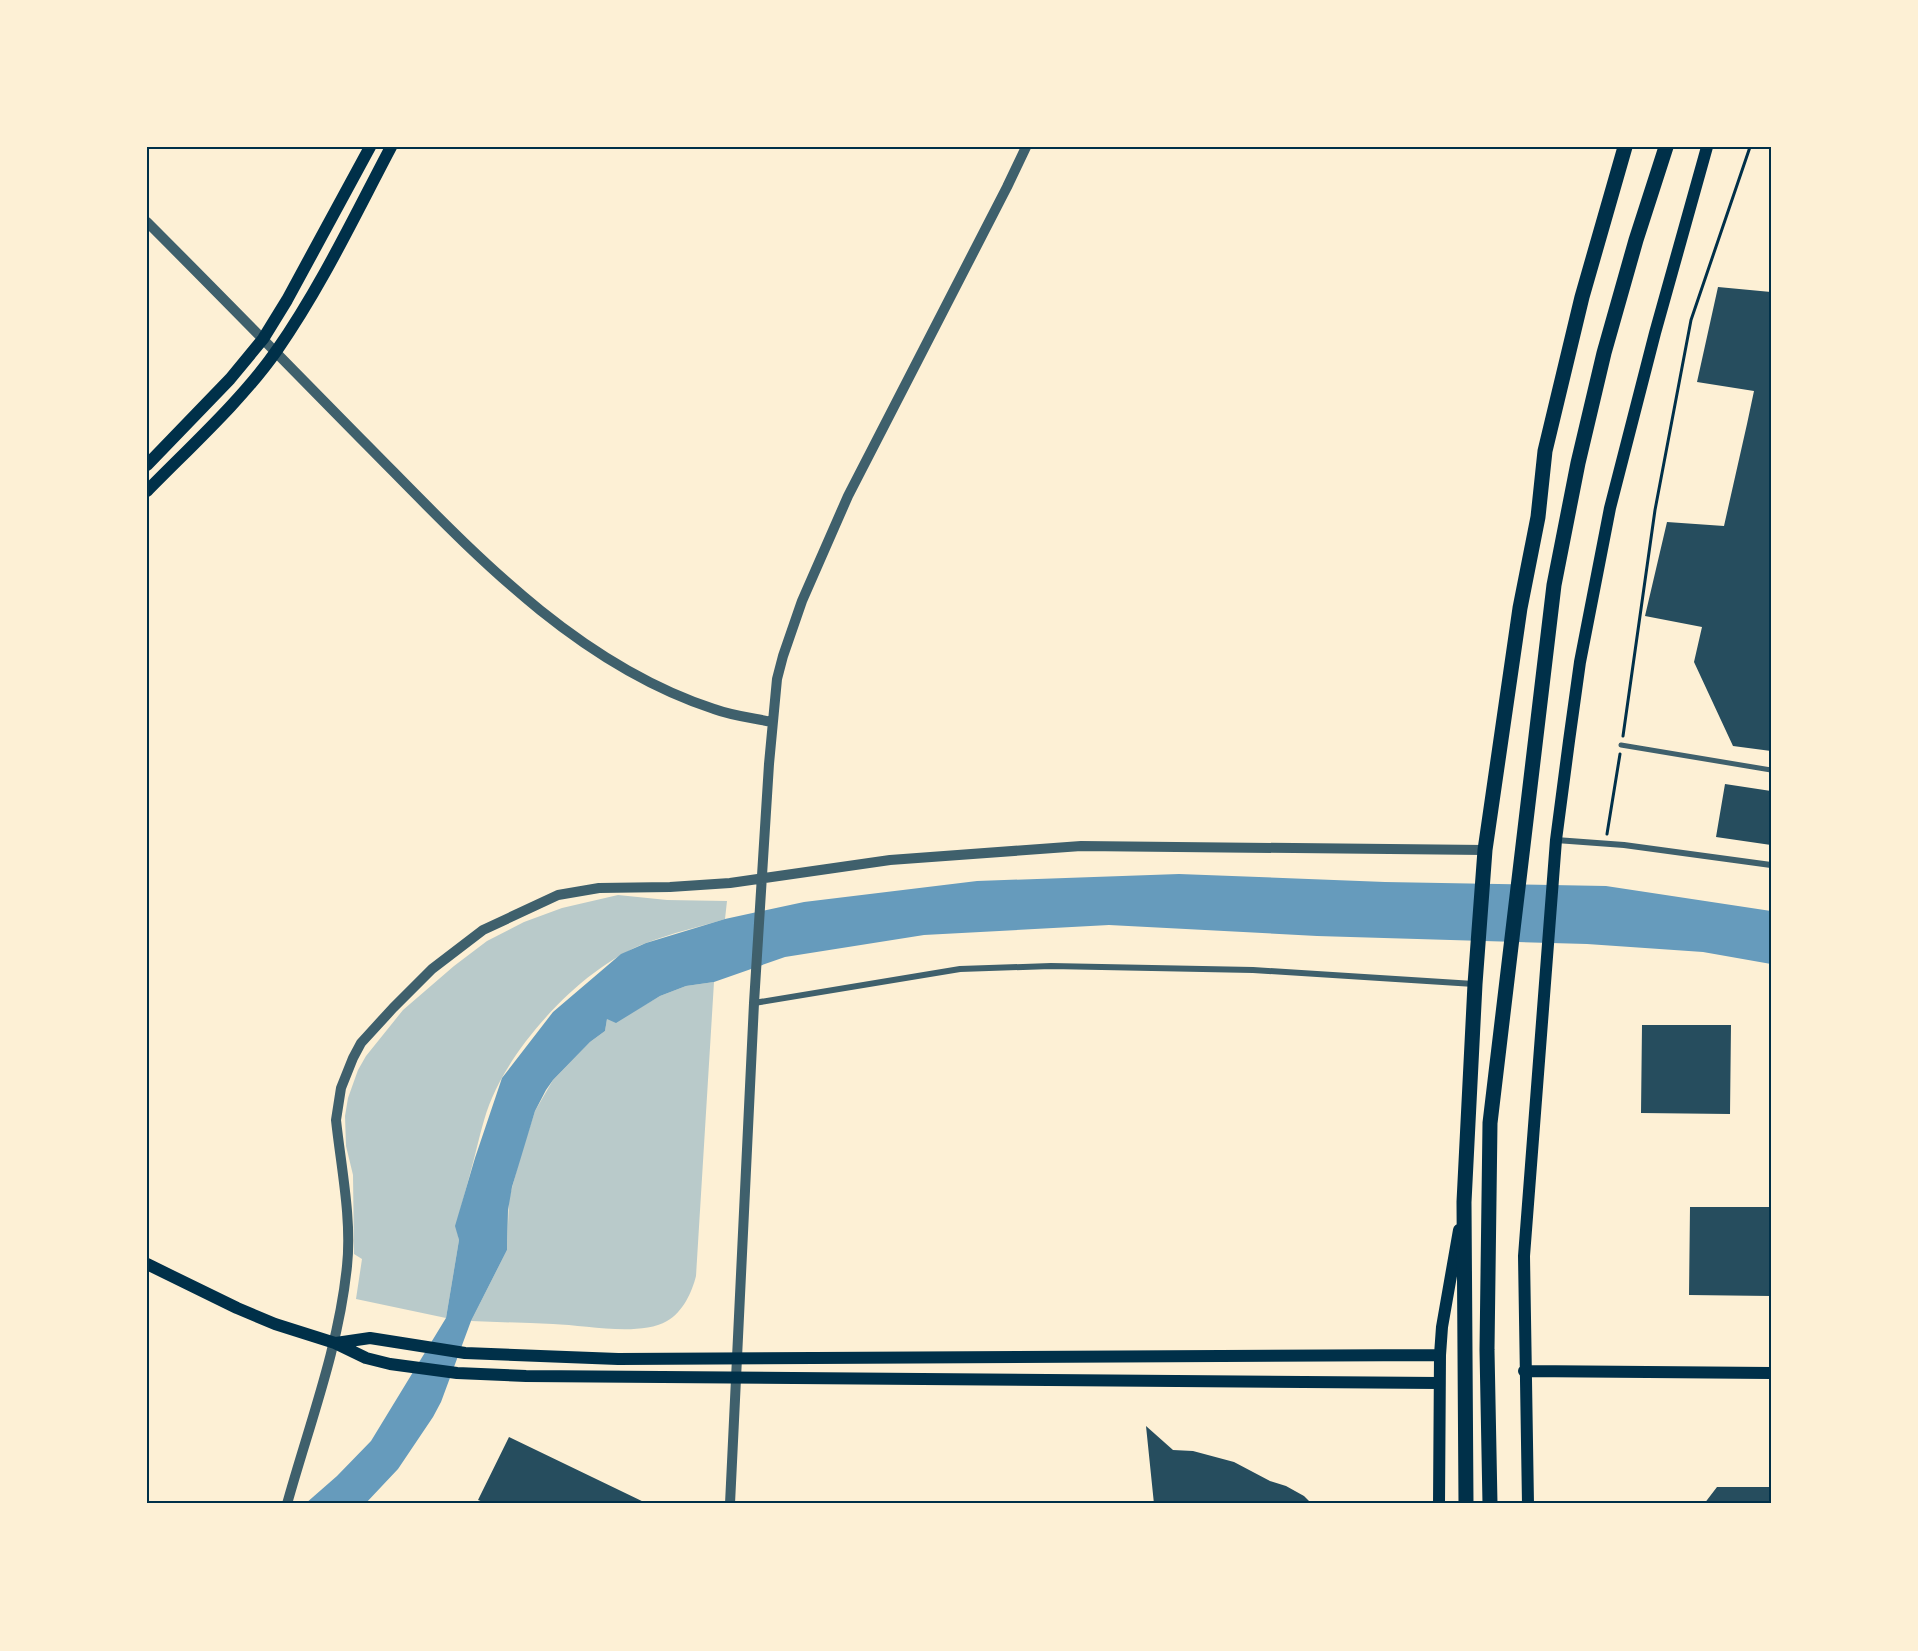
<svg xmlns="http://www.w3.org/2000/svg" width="1918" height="1651" viewBox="0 0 1918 1651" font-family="'Work Sans',sans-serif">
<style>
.green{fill:#b9caca}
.water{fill:#669bbc}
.building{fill:#264d5e}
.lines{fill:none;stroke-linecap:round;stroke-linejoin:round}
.path{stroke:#003049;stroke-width:3}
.pedestrian{stroke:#3f606c;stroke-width:5}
.minor{stroke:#3f606c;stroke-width:6}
.tertiary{stroke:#3f606c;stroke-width:10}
.secondary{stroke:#003049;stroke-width:12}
.primary{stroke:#003049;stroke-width:15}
.neatline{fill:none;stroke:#003049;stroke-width:2}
</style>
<rect width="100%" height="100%" fill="#fdf0d5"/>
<path class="green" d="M618,895L667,900L727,901L725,919C699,927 672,933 646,943C585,966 517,1039 492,1098C484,1116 480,1136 475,1155C469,1179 462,1202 456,1226L459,1240L446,1318L356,1299L362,1259L354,1254L353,1175L346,1146L345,1116L348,1098L358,1070L366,1056L403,1010L454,966L487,941L524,922L562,908Z
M714,982L696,1276C692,1292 683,1312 667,1321C639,1337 585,1325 553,1324C526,1323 498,1322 471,1321L507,1250L509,1199L521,1154L535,1111L553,1080L590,1042L605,1031L607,1019L631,1013L660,996L686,986Z"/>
<path class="water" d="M1179,874L1385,882L1606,886L1771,911V964L1703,952L1587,944L1317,936L1109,925L924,935L785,957L714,982L686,986L660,996L616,1023L607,1019L605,1031L590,1042L553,1080L546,1090L535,1111L512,1187L508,1210L507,1250L471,1321L441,1402L433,1417L398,1469L365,1504H305L337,1476L371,1441L446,1318L459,1240L455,1226L475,1158L502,1078L553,1012L621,954L646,943L725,919L804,902L977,881Z"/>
<path class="building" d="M1718,287L1771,292V751L1733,746L1694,662L1702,627L1645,616L1667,522L1724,526L1747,424L1754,391L1697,382Z
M1725,784L1771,791V845L1716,837Z
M1642,1025H1731L1730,1114L1641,1113Z
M1690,1207H1771V1296L1689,1295Z
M1146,1426L1173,1450L1193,1451L1234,1462L1270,1481L1286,1486L1304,1496L1312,1504H1154Z
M509,1437L648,1504H488L478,1500Z
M1717,1487H1771V1504H1704Z"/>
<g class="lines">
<path class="path" d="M1623,736L1655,510L1691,320L1750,147
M1607,834L1620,754"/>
<path class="pedestrian" d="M1621,745L1771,770"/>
<path class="minor" d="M1556,840L1624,845L1771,865
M754,1003L960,969L1051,966L1253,970L1474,984"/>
<path class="tertiary" d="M147,222C221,296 294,371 367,445C469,548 573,663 714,709C733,716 753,718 772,722
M287,1504C309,1425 339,1347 347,1266C352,1219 341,1167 336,1120L341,1088L353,1058L361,1043L393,1008L432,969L483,930L558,895L599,888L670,887L730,883L890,860L1081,846L1485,850
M730,1504L754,1003L769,764L777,679L783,656L802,601L848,496L1007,187L1026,147"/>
<path class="secondary" d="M147,465L230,379L263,339L287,300L370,147
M147,491C189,448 243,399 277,350C321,287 355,215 391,147
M147,1264L237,1308L275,1324L335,1343L366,1358L390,1364L457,1373L526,1376L1439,1383
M336,1343L370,1338L465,1353L618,1359L1440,1355
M1524,1371L1771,1373
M1439,1504L1440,1355L1442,1327L1459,1230
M1528,1504L1524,1256L1556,840L1569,741L1580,662L1610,508L1655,333L1707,147"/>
<path class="primary" d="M1466,1504L1464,1202L1475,984L1485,850L1520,608L1538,517L1545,451L1582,297L1625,147
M1490,1504L1487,1350L1490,1123L1554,585L1578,463L1604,353L1636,240L1666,147"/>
</g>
<rect width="1918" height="1651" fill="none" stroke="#fdf0d5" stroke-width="297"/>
<rect x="148" y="148" width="1622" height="1354" class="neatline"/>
</svg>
